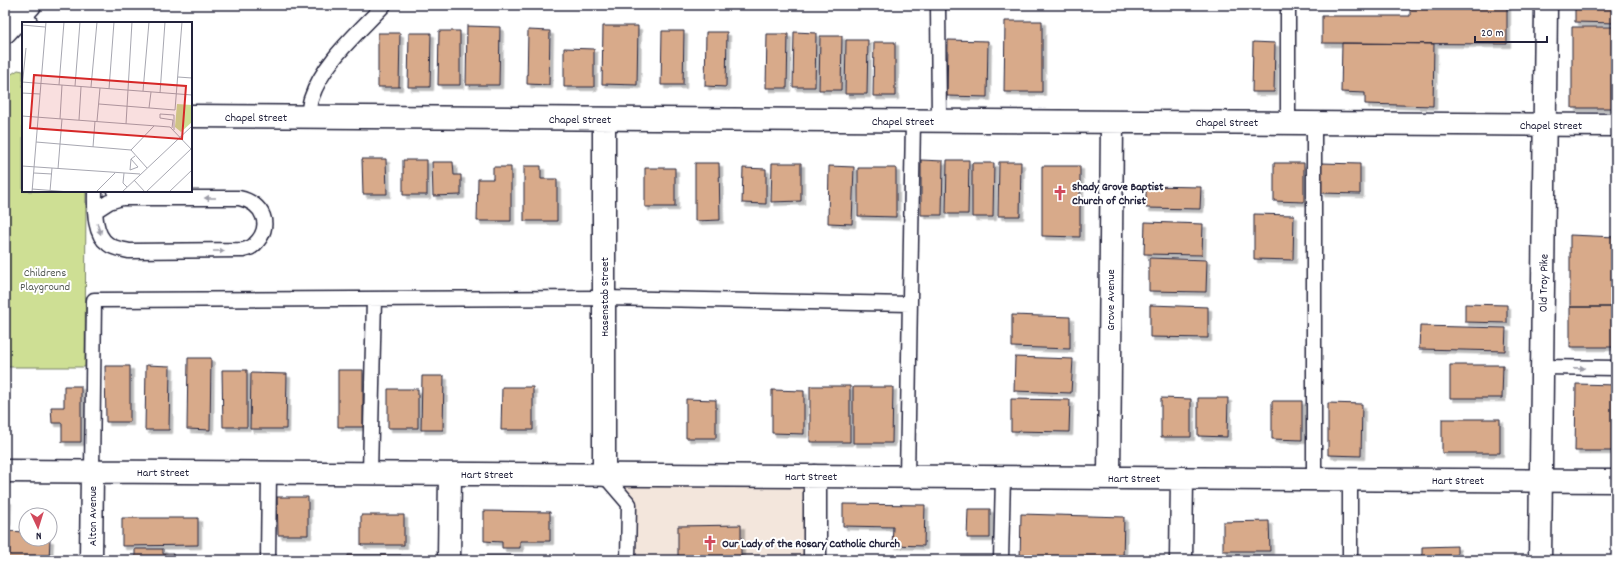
<svg xmlns="http://www.w3.org/2000/svg" width="1621" height="565" viewBox="0 0 1621 565" font-family="Dekko,sans-serif">
<style>
.built{fill:#f3e6dc}
.green{fill:#cedf94;stroke:#788068}
.building{fill:#d8aa8a;stroke:#22223b;filter:url(#shadow)}
.lines{fill:none;stroke-linecap:round;stroke-linejoin:round}
.service-casing{stroke:#22223b;stroke-width:17}
.minor-casing{stroke:#22223b;stroke-width:25}
.secondary-casing{stroke:#22223b;stroke-width:25}
.service{stroke:#fff;stroke-width:14}
.minor{stroke:#fff;stroke-width:22}
.secondary{stroke:#fff;stroke-width:22}
.oneway{fill:#9c9ca7}
.labels{text-anchor:middle;stroke-width:4;stroke-linejoin:round;paint-order:stroke}
.street-label{font-size:12px;fill:#22223b;stroke:#fff}
.poi-label{font-size:12px;font-weight:bold;fill:#22223b;stroke:#fff;text-anchor:start}
.park-label{font-size:12px;fill:#565b56;stroke:#fff}
.inset-road{fill:none;stroke:#a7a7b1;stroke-width:1}
.view{fill:#d62828;fill-opacity:0.15;stroke:#d62828;stroke-width:2}
.inset-edge{fill:none;stroke:#22223b;stroke-width:2}
</style>
<defs>
<filter id="shadow"><feDropShadow dx="3.5" dy="3.5" stdDeviation="0" flood-color="#0004"/></filter>
</defs>
<rect width="100%" height="100%" fill="#fff"/>
<filter id="ink" filterUnits="userSpaceOnUse"><feTurbulence type="fractalNoise" baseFrequency=".025" numOctaves="2"/><feDisplacementMap in="SourceGraphic" scale="8" xChannelSelector="R" yChannelSelector="G"/><feConvolveMatrix kernelMatrix="1 2 1 2 8 2 1 2 1" color-interpolation-filters="sRGB"/></filter>
<g filter="url(#ink)">
<path class="built" d="M604,475L815,476V560H628L629,504Z"/>
<path class="green" d="M18,70L23,71V191H86L85,367H5V78Z"/>
<path class="building" d="M1410,5H1507V44L1322,43V16H1410Z
M1575,5H1616V23L1575,22Z
M1005,21H1042V92H1004Z
M467,26L500,27L499,85H466Z
M603,26H638L637,85L602,84Z
M1572,27H1616V108H1572Z
M528,30L550,31L549,85L527,84Z
M439,31H460V85H438Z
M662,31H684L683,85H661Z
M706,32H727L726,87L705,86Z
M794,32L816,33L815,87H793Z
M378,33H400L399,87H378Z
M409,33H431L430,87H408Z
M767,34H788L787,88H766Z
M820,36H842L841,90H819Z
M846,40H868L867,94H845Z
M948,40L988,41L987,97L947,96Z
M874,42H895V96H873Z
M1253,42L1275,43L1274,92H1252Z
M1342,43L1434,44L1433,106L1365,104V93L1341,92Z
M564,48L594,49V87H564Z
M362,159H386L387,194H363Z
M403,160H427V195H403Z
M921,160L943,161L942,215H921Z
M947,160H969L968,214H946Z
M432,162H453L454,175H461V195L433,196Z
M999,162H1021L1020,216H998Z
M695,163H719L720,220L695,221Z
M772,163H801V201L771,202Z
M972,163H994L993,217H972Z
M1274,163H1304V202L1274,201Z
M1321,163L1360,164V194L1321,193Z
M524,166H541V179H557V221H524Z
M829,166L854,167L852,224L828,223Z
M1042,166H1080V237L1042,236Z
M493,167H511V221H477L478,179H493Z
M645,168H675V207H645Z
M743,168L766,169V204L742,203Z
M858,168H896V217L858,216Z
M1146,186L1201,187L1200,209L1146,208Z
M1254,214L1294,215L1293,260L1254,259Z
M1145,222L1203,224L1202,255L1144,254Z
M1570,235L1616,237V307H1570Z
M1149,258L1207,260L1206,292L1149,291Z
M1465,304L1507,305V323L1465,322Z
M1150,305L1208,307V338L1150,337Z
M1570,307H1616V347H1570Z
M1012,315L1070,317V349L1012,347Z
M1420,326L1506,328L1505,351L1419,349Z
M1015,357L1073,359L1071,393L1014,391Z
M188,358H211L210,430L187,429Z
M146,365L170,366L169,430H145Z
M1450,365H1503L1502,398H1450Z
M105,366H130V422H106Z
M222,370H247V427H223Z
M338,370H363V427H338Z
M251,373L287,374L286,429H250Z
M422,376H444L443,430H421Z
M1576,384L1616,385V451H1575Z
M64,386H81V442H62V423H52L51,407H64Z
M810,386H850V442H810Z
M502,387H533V430H501Z
M853,387H893L892,443H853Z
M388,389H418V428H388Z
M772,390L804,391V434L772,433Z
M1161,398L1191,399V437H1161Z
M1198,398H1228L1227,437L1198,436Z
M686,399L716,400V438H686Z
M1011,399L1070,400L1069,432L1011,431Z
M1272,401H1302V440L1272,439Z
M1328,403L1362,404L1361,456L1328,455Z
M1442,419H1500V453H1442Z
M277,497H308V535H278Z
M5,500H8L7,522H5Z
M843,504L925,505L924,546L892,545L893,527L843,526Z
M968,509H990V538H967Z
M484,511L550,512V541H520V548H502V542L484,541Z
M1021,514L1124,517L1123,560H1020Z
M361,515H404V545H361Z
M122,518H198V545L122,546Z
M1269,521L1270,551H1223V522Z
M741,525V560H678V526Z
M5,531L26,532V539H50L49,560H5Z
M1457,546V560H1422V547Z
M135,549H163V554H173L174,560H127V558H135Z
M348,555H401V560H348Z
M481,556H524V560H481Z
M1212,559H1269V560H1212Z"/>
<g class="lines">
<g class="service-casing">
<path id="service" d="M938,5L939,121
M308,117C309,111 309,105 311,99C323,62 358,33 384,5
M1288,123V5
M1314,123V479
M95,191C95,207 93,234 108,244C114,249 122,249 129,251L243,250C247,249 252,247 254,245C274,226 263,203 239,198H122L114,191
M95,211L109,202L122,198
M1542,367L1616,368
M92,471L94,300L604,298L910,304
M370,473L374,299
M604,475L629,504L628,560
M907,477L913,121
M268,560L269,473
M1001,560L1003,477
M1350,560V479"/>
</g>
<g class="minor-casing">
<path id="minor" d="M8,5L26,23
M191,116L1616,125
M5,471L1616,481
M604,475V119
M1109,478L1112,122
M91,560L92,471
M449,560L450,474
M815,560V476
M1181,560L1182,478"/>
</g>
<g class="secondary-casing">
<path id="secondary" d="M5,32L30,5
M1540,560L1546,5"/>
</g>
<use href="#service" class="service"/>
<use href="#minor" class="minor"/>
<use href="#secondary" class="secondary"/>
</g>
<defs><path id="oneway-solid" d="M-6-.8H1V-3.2L6.5 0L1 3.2V.8H-6Z"/></defs>
<g class="oneway">
<use href="#oneway-solid" transform="translate(210 198) rotate(-180)"/>
<use href="#oneway-solid" transform="translate(99 229) rotate(72)"/>
<use href="#oneway-solid" transform="translate(219 251)"/>
<use href="#oneway-solid" transform="translate(1579 368) rotate(1)"/>
</g>
</g>
<defs>
<g id="church-bare" transform="scale(1.2)"><path d="M-1.2-6h2.4v3.5h3.3v2.4h-3.3V6h-2.4V-.1h-3.3v-2.4h3.3Z" fill="#d1495b" stroke="#fff" stroke-width="2.5" paint-order="stroke"/></g>
</defs>
<g fill-rule="evenodd">
<use href="#church-bare" x="1060" y="193"/>
<use href="#church-bare" x="710" y="543"/>
</g>
<g class="labels">
<g class="street-label">
<text x="256" y="121">Chapel Street</text>
<text x="580" y="123">Chapel Street</text>
<text x="903" y="125">Chapel Street</text>
<text x="1227" y="126">Chapel Street</text>
<text x="1551" y="129">Chapel Street</text>
<text transform="translate(1543 283) rotate(-89)" y="4">Old Troy Pike</text>
<text transform="translate(604 297) rotate(-90)" y="4">Hasenstab Street</text>
<text transform="translate(1110 300) rotate(-90)" y="4">Grove Avenue</text>
<text x="163" y="476">Hart Street</text>
<text x="487" y="478">Hart Street</text>
<text x="811" y="480">Hart Street</text>
<text x="1134" y="482">Hart Street</text>
<text x="1458" y="484">Hart Street</text>
<text transform="translate(92 516) rotate(-90)" y="4">Alton Avenue</text>
</g>
<g class="poi-label">
<text x="1072" y="190">Shady Grove Baptist<tspan x="1072" dy="14">Church of Christ</tspan></text>
<text x="722" y="547">Our Lady of the Rosary Catholic Church</text>
</g>
<g class="park-label">
<text x="45" y="276">Childrens<tspan x="45" dy="14">Playground</tspan></text>
</g>
</g>
<g transform="translate(22 22)">
<rect width="170" height="170" fill="#fff"/>
<path d="M155,82L170,83V100L159,110L153,105Z" fill="#cedf94"/>
<path class="inset-road" d="M0,3L23,5M156,55L170,56M0,60L170,73M37,63L42,0M53,64L58,0M69,65L75,0M0,66L4,26M87,67L92,0M121,69L127,0M0,71L18,72M138,71L143,0M77,82L153,88L160,0M127,86L129,70M0,94L148,105L170,128M38,97L40,63M57,98L59,65M75,99L78,66M104,102L110,0M150,106L151,98L138,96V92L152,93V108M14,120L109,128L125,146M71,125L73,99M109,128L132,104M109,137L108,148L116,145L109,137L113,134M0,144L118,152M36,147L40,97M12,151L30,152M102,151L101,161L105,165M112,158L123,170M10,167L48,170M28,169L30,146M10,170L24,0M74,170L93,151M100,170L170,104M124,170L169,127M147,170L170,148"/>
<path class="view" d="M12,53L164,64L160,117L8,106Z"/>
<rect width="170" height="170" class="inset-edge"/>
</g>
<rect width="1621" height="565" fill="none" stroke="#fff" stroke-width="20"/>
<rect x="10" y="10" width="1601" height="545" fill="none" stroke="#22223b" stroke-width="1.5" filter="url(#ink)"/>
<g transform="translate(38 527) rotate(176)"><circle r="19" fill="#ffffff" stroke="#a7a7b1"/>
<path d="M0-3L7 15L0 10L-7 15Z" fill="#d1495b"/>
<text y="-6" font-size="11" font-weight="bold" text-anchor="middle" fill="#22223b">N</text>
</g>
<path d="M1475 36v6h72v-6" fill="none" stroke="#22223b" stroke-width="2"/>
<text x="1481" y="36" font-size="12" fill="#22223b" stroke="#ffffff" stroke-width="3" paint-order="stroke">20 m</text>
</svg>
